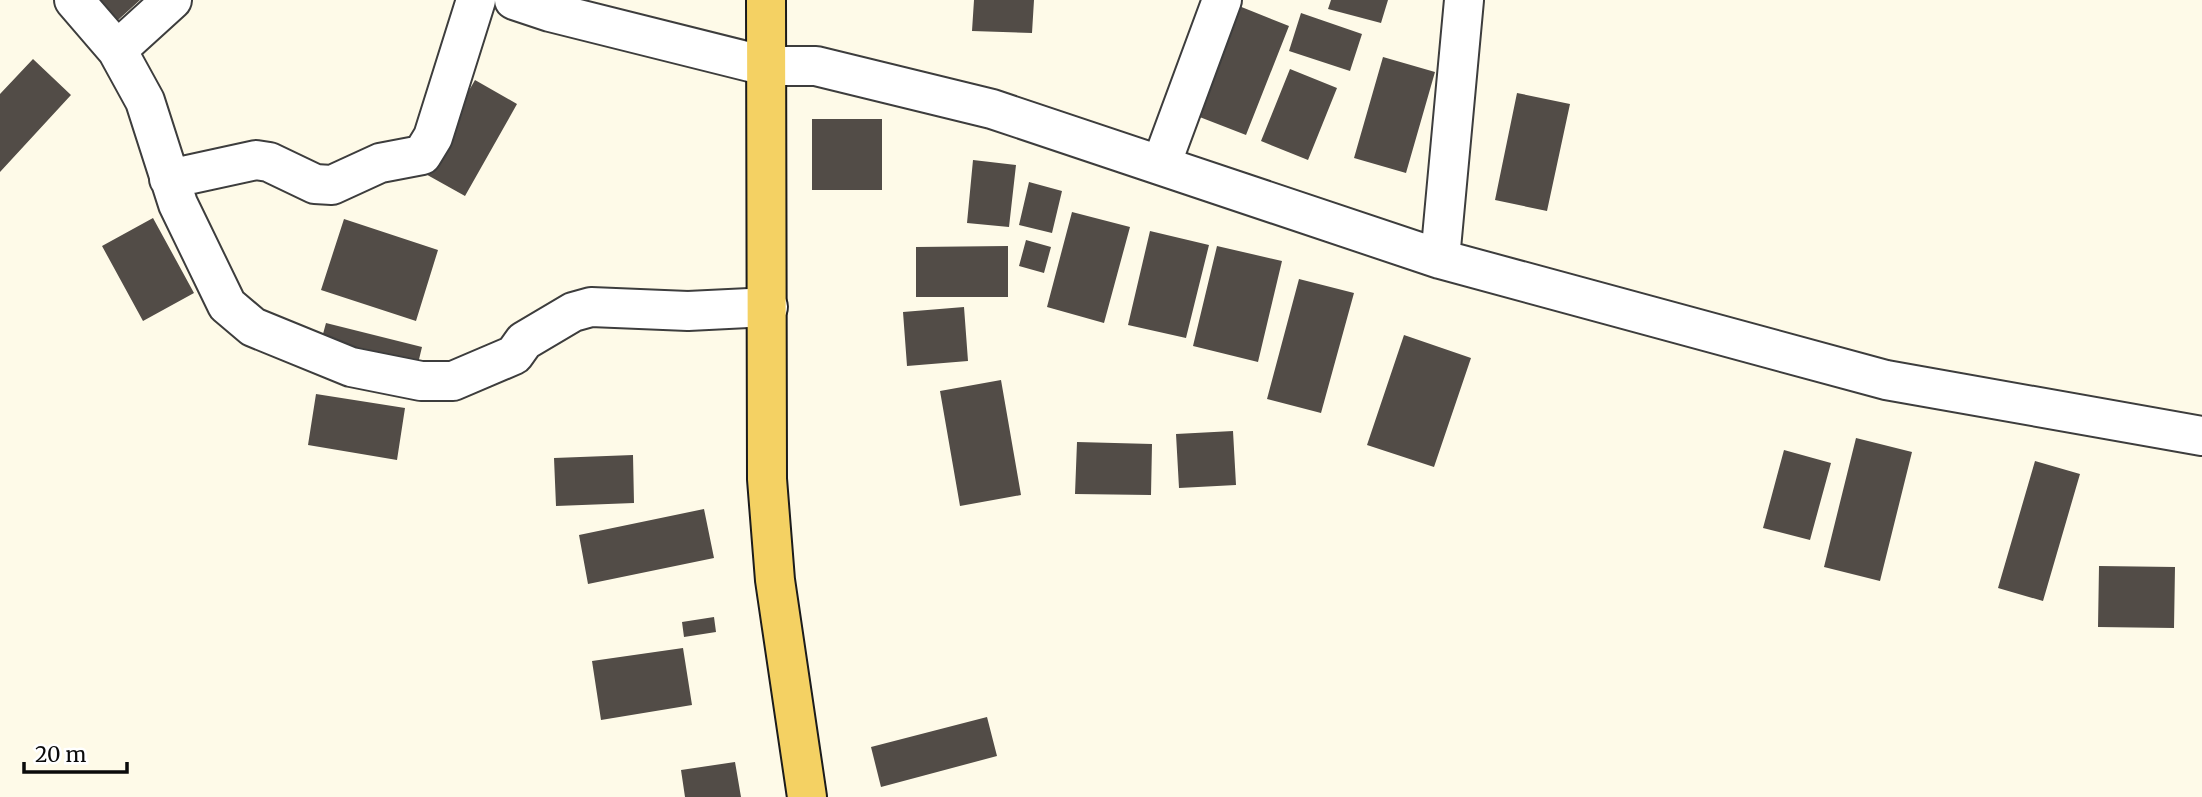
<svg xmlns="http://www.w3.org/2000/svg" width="2202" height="797" viewBox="0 0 2202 797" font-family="Merriweather,serif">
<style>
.building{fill:#524c47}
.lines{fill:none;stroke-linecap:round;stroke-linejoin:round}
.minor-casing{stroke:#3d3d3d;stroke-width:42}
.major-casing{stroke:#1b1b1b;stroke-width:42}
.minor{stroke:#fff;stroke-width:38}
.major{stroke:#f4d163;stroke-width:38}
</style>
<rect width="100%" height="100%" fill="#fefae8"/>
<path class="building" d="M81,0H140L107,30Z
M974,0H1034L1032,33L972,31Z
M1331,0H1388L1381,23L1328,9Z
M1239,6L1289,26L1246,135L1197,116Z
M1301,13L1362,34L1350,71L1289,51Z
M1383,57L1435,72L1406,173L1354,158Z
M33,59L71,95L0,172V94Z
M1290,69L1337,88L1308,160L1261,141Z
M475,80L517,104L465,196L422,172Z
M1517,93L1570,104L1547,211L1495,200Z
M812,119H882V190H812Z
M973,160L1016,165L1009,227L967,223Z
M1029,182L1062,191L1052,233L1019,225Z
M1072,212L1130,227L1104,323L1047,307Z
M153,218L194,293L143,321L102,246Z
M344,219L438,250L416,321L321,290Z
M1150,231L1209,245L1186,338L1128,325Z
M1026,240L1051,247L1044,273L1019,266Z
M1008,246V297H916V247Z
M1217,246L1282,261L1258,362L1193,346Z
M1299,279L1354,293L1321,413L1267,399Z
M964,307L968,361L907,366L903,312Z
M326,323L422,347L415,376L318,352Z
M1404,335L1471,358L1434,467L1367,445Z
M1001,380L1021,495L960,506L940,391Z
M316,394L405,408L397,460L308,445Z
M1233,431L1236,485L1179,488L1176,434Z
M1856,438L1912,452L1880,581L1824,567Z
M1077,442L1152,444L1151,495L1075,494Z
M1784,450L1831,463L1810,540L1763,528Z
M633,455L634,503L556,506L554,458Z
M2035,461L2080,474L2043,601L1998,588Z
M704,509L714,558L588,584L579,535Z
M2099,566L2175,567L2174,628L2098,627Z
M714,617L716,632L684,637L682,622Z
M683,648L692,705L601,720L592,661Z
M987,717L997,756L881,787L871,747Z
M735,762L741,797H685L681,770Z"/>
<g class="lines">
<g class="minor-casing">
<path id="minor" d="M74,0L117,50L145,101L178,204L227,305L253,327L351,367L421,381H453L514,355L524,341L573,312L591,307L688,311L768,307
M514,0L550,12L766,66H816L992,109L1440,259L1886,380L2202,436
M117,50L172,0
M1161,165L1222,0
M169,179L256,160L269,162L315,184L332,185L380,163L422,155L433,137L476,0
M1440,259L1464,0"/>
</g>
<g class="major-casing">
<path id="major" d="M766,0L767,479L775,580L807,797"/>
</g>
<use href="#minor" class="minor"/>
<use href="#major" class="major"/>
</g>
<path d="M24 762v10h103v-10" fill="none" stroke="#0a0a0a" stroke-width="3.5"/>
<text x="35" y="762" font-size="21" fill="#0a0a0a" stroke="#ffffff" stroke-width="5" paint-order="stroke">20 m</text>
</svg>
